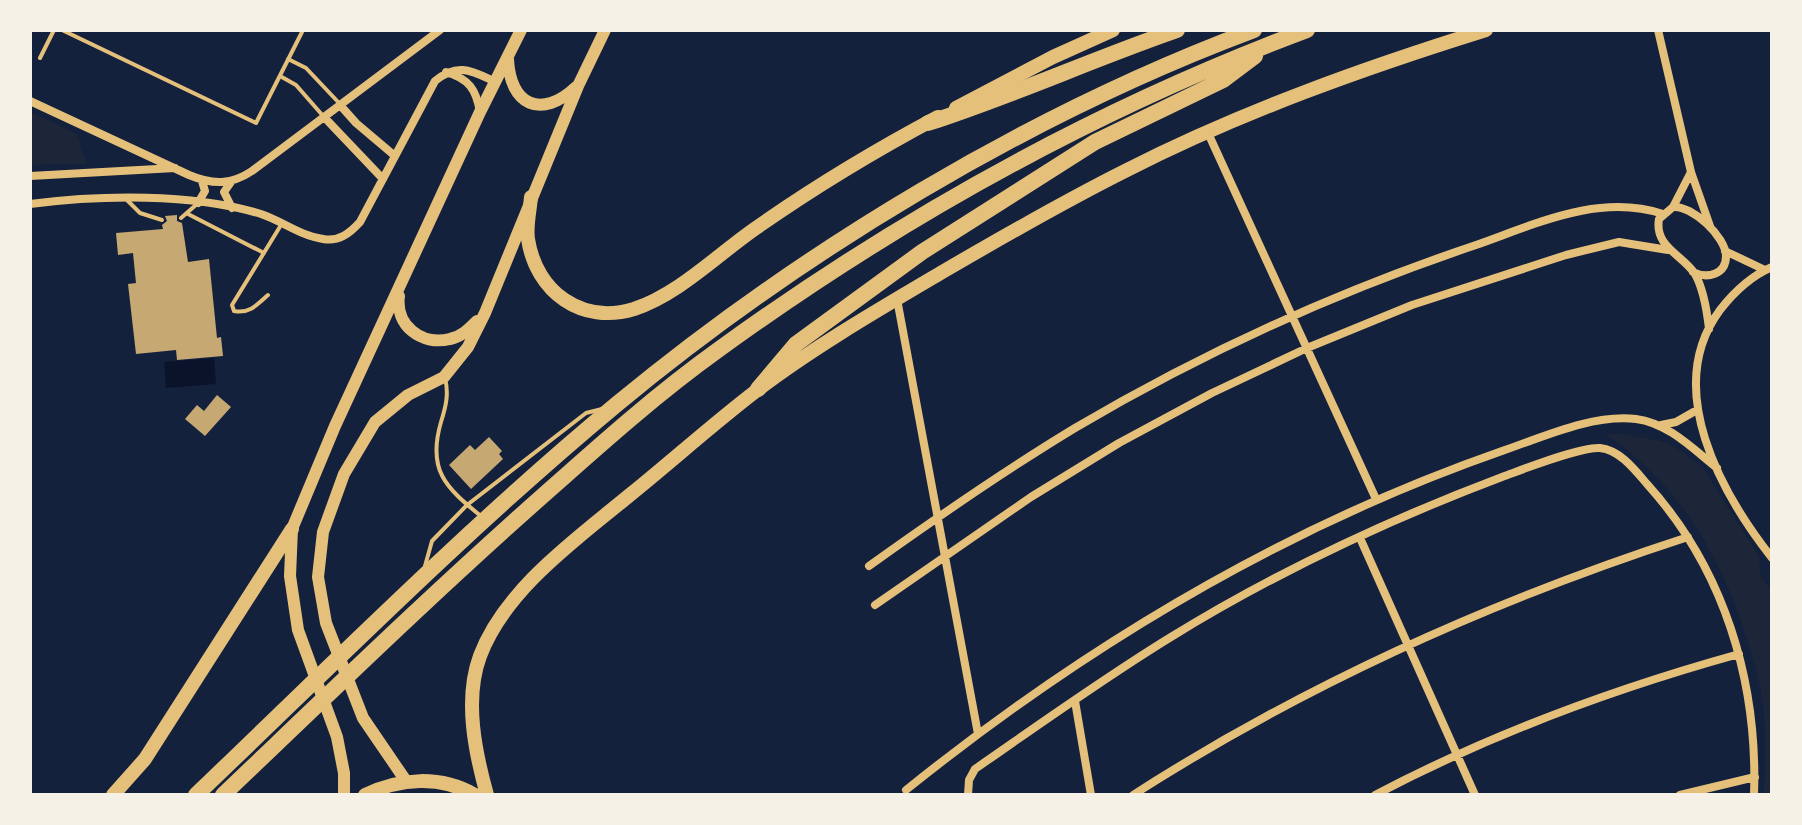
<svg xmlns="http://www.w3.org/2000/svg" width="1802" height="825" viewBox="0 0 1802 825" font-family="Raleway,sans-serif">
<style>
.green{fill:#1d2539}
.water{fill:#0b132b}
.building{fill:#c6a872}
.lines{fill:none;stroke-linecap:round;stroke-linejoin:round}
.service{stroke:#e5c07b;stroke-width:4}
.minor{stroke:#e5c07b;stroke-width:8}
.secondary{stroke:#e5c07b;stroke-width:12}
.primary{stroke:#e5c07b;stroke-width:14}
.motorway{stroke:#e5c07b;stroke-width:16}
</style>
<rect width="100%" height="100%" fill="#14213d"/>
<path class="green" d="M30,112L77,134L86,164L30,165Z
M1616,433L1661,441L1680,450L1703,468L1759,556L1760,576L1772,591V795H1764C1765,769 1766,741 1764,715C1763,693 1756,670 1750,649C1726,566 1681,483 1606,435Z"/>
<path class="water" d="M214,358L216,384L166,388L164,362Z"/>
<path class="building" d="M177,215V221L182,223L188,262L209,259L217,338L221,337L223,356L177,360L176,350L136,354L128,284L136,283L133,253L118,255L116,233L163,229L162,225L167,221L165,216Z
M217,395L231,407L205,436L185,419L197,405L204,411Z
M489,437L502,451L499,454L503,459L471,489L449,465L470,445L475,450Z"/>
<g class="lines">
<path class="service" d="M62,30L256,123L303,30
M40,58L54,30
M288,59L306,68L340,104
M280,76L296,85L324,117
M126,199L140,213L162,220
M188,214L264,253
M181,218L197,204
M268,295C257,305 249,314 234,311L232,305L281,225
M445,378C449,394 446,406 441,422C427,470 445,487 482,517
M425,566L432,541L467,505L586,413L602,409"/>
<path class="minor" d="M1658,30L1691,172L1710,226
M446,72C469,79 476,89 480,112
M30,101L189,175C213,185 231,185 252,171L440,30
M340,105L356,123L395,156
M324,117L383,179
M1208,133L1376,499
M30,176L175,168
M231,182L224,192L232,208
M198,203L205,191L202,181
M30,204C101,195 192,193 261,214C282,221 301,236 323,239C339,242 350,233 360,222L435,81C458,62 472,71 496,82
M1673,207L1691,172
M1725,251L1765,270
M1772,267C1751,276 1734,292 1720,310C1662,388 1721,493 1772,558
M1693,272C1707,279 1726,275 1726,256C1726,237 1692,205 1673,207L1659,219C1654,247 1683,255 1695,274C1704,290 1707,311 1709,329
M897,299L978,734
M1661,425L1676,422L1697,410
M1360,538L1475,795
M869,566C936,518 1004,471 1075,428C1202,353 1336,292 1476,245C1536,224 1599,193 1663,214
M875,605L1031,497L1119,443L1212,393L1307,348L1412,305L1566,255L1619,242L1668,250
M1075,701L1091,795
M906,790C1085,646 1284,527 1502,451C1543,437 1592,414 1636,419C1668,423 1693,449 1717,468
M968,795L969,780L975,769C1040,724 1104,678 1171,637C1275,573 1388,520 1502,477C1524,469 1579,447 1600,448C1620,450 1635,470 1647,484C1724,569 1758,681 1754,795
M1133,795C1306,684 1494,600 1688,537
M1375,795C1491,734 1613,689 1739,654
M1680,795L1755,777"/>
<path class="secondary" d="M508,59C510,105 541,120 576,87
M399,296C395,325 421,346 450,339C461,337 469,329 477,321
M406,781L363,718L326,623L318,577L323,532L344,474L375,422L408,395L444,377L468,347L485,313L578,86L605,30
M344,795V773L337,737L298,630L290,576L292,529L335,426L480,112L521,30"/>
<path class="primary" d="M956,108L1053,57L1113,30
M531,197C530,210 526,226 528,239C536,292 582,325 634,309C679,294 717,255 756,228C813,188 876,150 938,117
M113,795L145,759L292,529
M365,795C400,778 440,775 475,795
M487,795C475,752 464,699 480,656C505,589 578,538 631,494C673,460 713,424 756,391C812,348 883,307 944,271C1004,236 1065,201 1127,170C1241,112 1364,68 1486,30"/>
<path class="motorway" d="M928,123C1012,96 1093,59 1177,30
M758,389L796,344L922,252L1095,142L1223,80L1255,56
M196,795C334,663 470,526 617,404C802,251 1029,114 1254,30
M223,795C330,693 436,590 547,492C602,443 658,393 718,350C900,218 1096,109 1307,30"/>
</g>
<rect width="1802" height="825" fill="none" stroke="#f6f1e7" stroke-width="64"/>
</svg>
